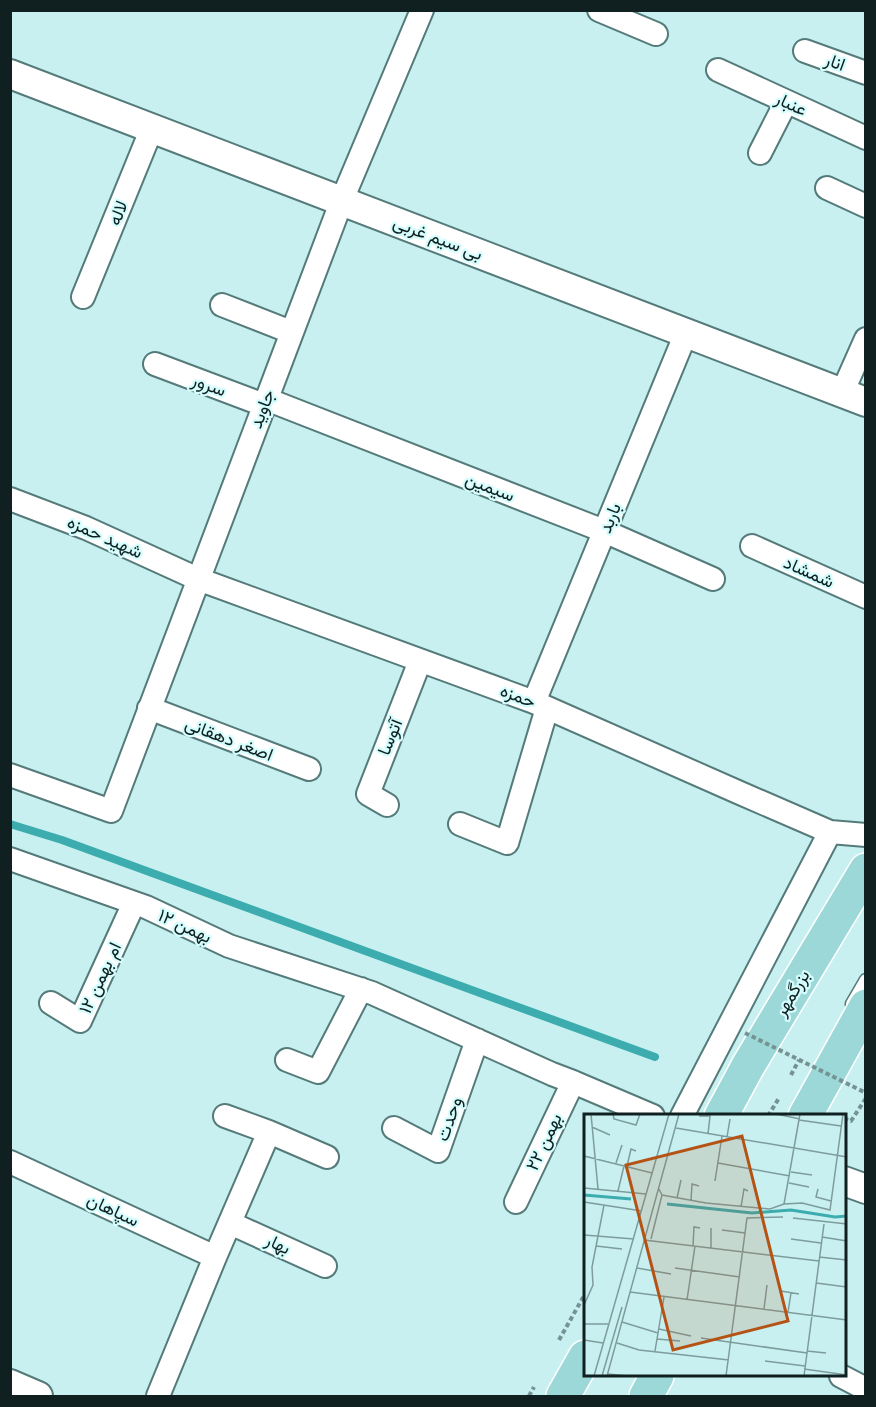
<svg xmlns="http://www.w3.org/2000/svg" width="876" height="1407" viewBox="0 0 876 1407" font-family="Roboto,Vazirmatn,sans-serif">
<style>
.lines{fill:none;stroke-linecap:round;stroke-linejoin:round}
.stream{stroke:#3cacae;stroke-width:8}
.service-casing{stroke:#557a7a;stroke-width:15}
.minor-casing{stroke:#557a7a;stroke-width:26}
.tertiary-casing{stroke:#557a7a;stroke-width:32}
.primary-casing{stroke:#fff;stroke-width:36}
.path{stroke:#769393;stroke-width:4;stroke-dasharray:4.5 3;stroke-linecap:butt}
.service{stroke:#fff;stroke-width:12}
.minor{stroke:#fff;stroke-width:22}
.tertiary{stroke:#fff;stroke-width:28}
.primary{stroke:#9dd8d9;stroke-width:33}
.path-bridge{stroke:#769393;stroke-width:4;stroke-dasharray:4.5 3;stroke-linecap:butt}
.labels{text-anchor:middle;stroke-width:4.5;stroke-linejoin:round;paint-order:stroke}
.street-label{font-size:18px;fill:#101f1f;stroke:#d5fdfd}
.inset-river{fill:none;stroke:#3cacae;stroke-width:3}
.inset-road{fill:none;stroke:#7e9c9c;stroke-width:1.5}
.view{fill:#b45315;fill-opacity:0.15;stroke:#b45315;stroke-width:3}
.inset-edge{fill:none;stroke:#101f1f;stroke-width:3}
</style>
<rect width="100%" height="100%" fill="#c8f0f0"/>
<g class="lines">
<path class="stream" d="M10,824L62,840L655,1057"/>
<g class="service-casing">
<path id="service" d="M852,1004L866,980"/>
</g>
<g class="minor-casing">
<path id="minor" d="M599,10L656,34
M805,51L866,73
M718,70L866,138
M760,153L786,102
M827,188L866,206
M83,297L152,128
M222,305L291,332
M155,364L264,405
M842,393L866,339
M266,399L604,531L713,579
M10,499L86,528L198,579L534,702L740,793L830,832L866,835
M752,546L866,597
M534,702L686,333
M149,708L309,769
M10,775L111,811L342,200L422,10
M387,805L368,794L420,661
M460,824L507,843L547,708
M10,859L146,907L229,946L372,993L552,1074L573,1082L653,1116
M51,1003L80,1021L134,903
M287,1060L318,1072L361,989
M225,1116L269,1132L327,1157
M682,1116L830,832
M394,1128L438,1151L477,1040
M10,1162L215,1257
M516,1202L573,1082
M230,1223L325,1266
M841,1376L866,1389
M158,1396L215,1257L269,1132"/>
</g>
<g class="tertiary-casing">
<path id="tertiary" d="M10,74L866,402
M844,1181L866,1189
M10,1384L38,1396"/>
</g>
<g class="primary-casing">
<path id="primary" d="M721,1116L748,1066L866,870
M805,1116L866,1006
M563,1396L585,1357
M646,1396L657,1376"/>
</g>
<path class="path" d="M791,1075L799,1060
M768,1116L779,1098
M844,1118L851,1121L866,1098
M559,1340L585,1294
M529,1396L534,1387"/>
<use href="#service" class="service"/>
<use href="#minor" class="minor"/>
<use href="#tertiary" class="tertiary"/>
<use href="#primary" class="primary"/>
<path class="path-bridge" d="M745,1033L866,1093"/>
</g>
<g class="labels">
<g class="street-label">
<text transform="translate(835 62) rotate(20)" y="6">انار</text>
<text transform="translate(791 104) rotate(25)" y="6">عنبار</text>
<text transform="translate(118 213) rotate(-68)" y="6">لاله</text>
<text transform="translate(438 238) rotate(21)" y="6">بی سیم غربی</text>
<text transform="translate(209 385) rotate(20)" y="6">سرور</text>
<text transform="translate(262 409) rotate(-69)" y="6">جاوید</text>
<text transform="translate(490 487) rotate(21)" y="6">سیمین</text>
<text transform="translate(610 518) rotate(-68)" y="6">باربد</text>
<text transform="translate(105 537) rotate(24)" y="6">شهید حمزه</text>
<text transform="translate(809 572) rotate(24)" y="6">شمشاد</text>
<text transform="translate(518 696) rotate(21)" y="6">حمزه</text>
<text transform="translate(390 737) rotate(-68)" y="6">آتوسا</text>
<text transform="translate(229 739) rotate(21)" y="6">اصغر دهقانی</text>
<text transform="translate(185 926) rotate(25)" y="6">۱۲ بهمن</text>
<text transform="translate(100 978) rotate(-65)" y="6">۱۲ ام بهمن</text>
<text transform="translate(792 993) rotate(-59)" y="6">بزرگمهر</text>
<text transform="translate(449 1119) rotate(-71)" y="6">وحدت</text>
<text transform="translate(544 1142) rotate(-65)" y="6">۲۲ بهمن</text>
<text transform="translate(113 1210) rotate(25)" y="6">سپاهان</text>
<text transform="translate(278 1244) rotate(25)" y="6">بهار</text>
</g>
</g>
<g transform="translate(584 1114)">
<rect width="262" height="262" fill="#c8f0f0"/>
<path class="inset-river" d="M0,81L47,85M83,90L168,99L207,96L251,103L263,102"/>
<path class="inset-road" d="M7,0L14,75M29,0L30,5L52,11L56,0M192,0L216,5M115,2H126L124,20M215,6L257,12M8,13L26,21M92,14L263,43M143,23L146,5M0,42L68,59M32,49L38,31M134,49L206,62M43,52L47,35L52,37M207,58L228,61M131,67L138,22M205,69L225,73M0,74L62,80M75,75L78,81L122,89L186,95L200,90L218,89L246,96L259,0M234,75L232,83L247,87M34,77L40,52M93,84L97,66M107,86L108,70L115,72M0,88L58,97M200,90L216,0M157,93L160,75L164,77M209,104L263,110M127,114V134M138,116L161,119M0,121L50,125M238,123L263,127M67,125L78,81M207,125L237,129M60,126L235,147M12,132L38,135M109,132L110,113L116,114M235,143L263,146M53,154L87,160M91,154L156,163M232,169L263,173M197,177L215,180M46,178L263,206M103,186L111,132M0,191L9,171L8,153L20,91M180,195L183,171M204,198L207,179M38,208L74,219M0,210H24M75,215L107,222M117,224L223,239M73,225L96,227M0,226L19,229M33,229L55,236L145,246M71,237L80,183M223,237L242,239M181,247L221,252M220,255L263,261M24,260L44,262M10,262L85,0M18,262L38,193M23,262L95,0M142,262L163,104L199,103M220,262L240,110"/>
<path class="view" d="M158,22L204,207L89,236L42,51Z"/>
<rect width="262" height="262" class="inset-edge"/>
</g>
<rect width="876" height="1407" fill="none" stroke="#101f1f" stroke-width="24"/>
</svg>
